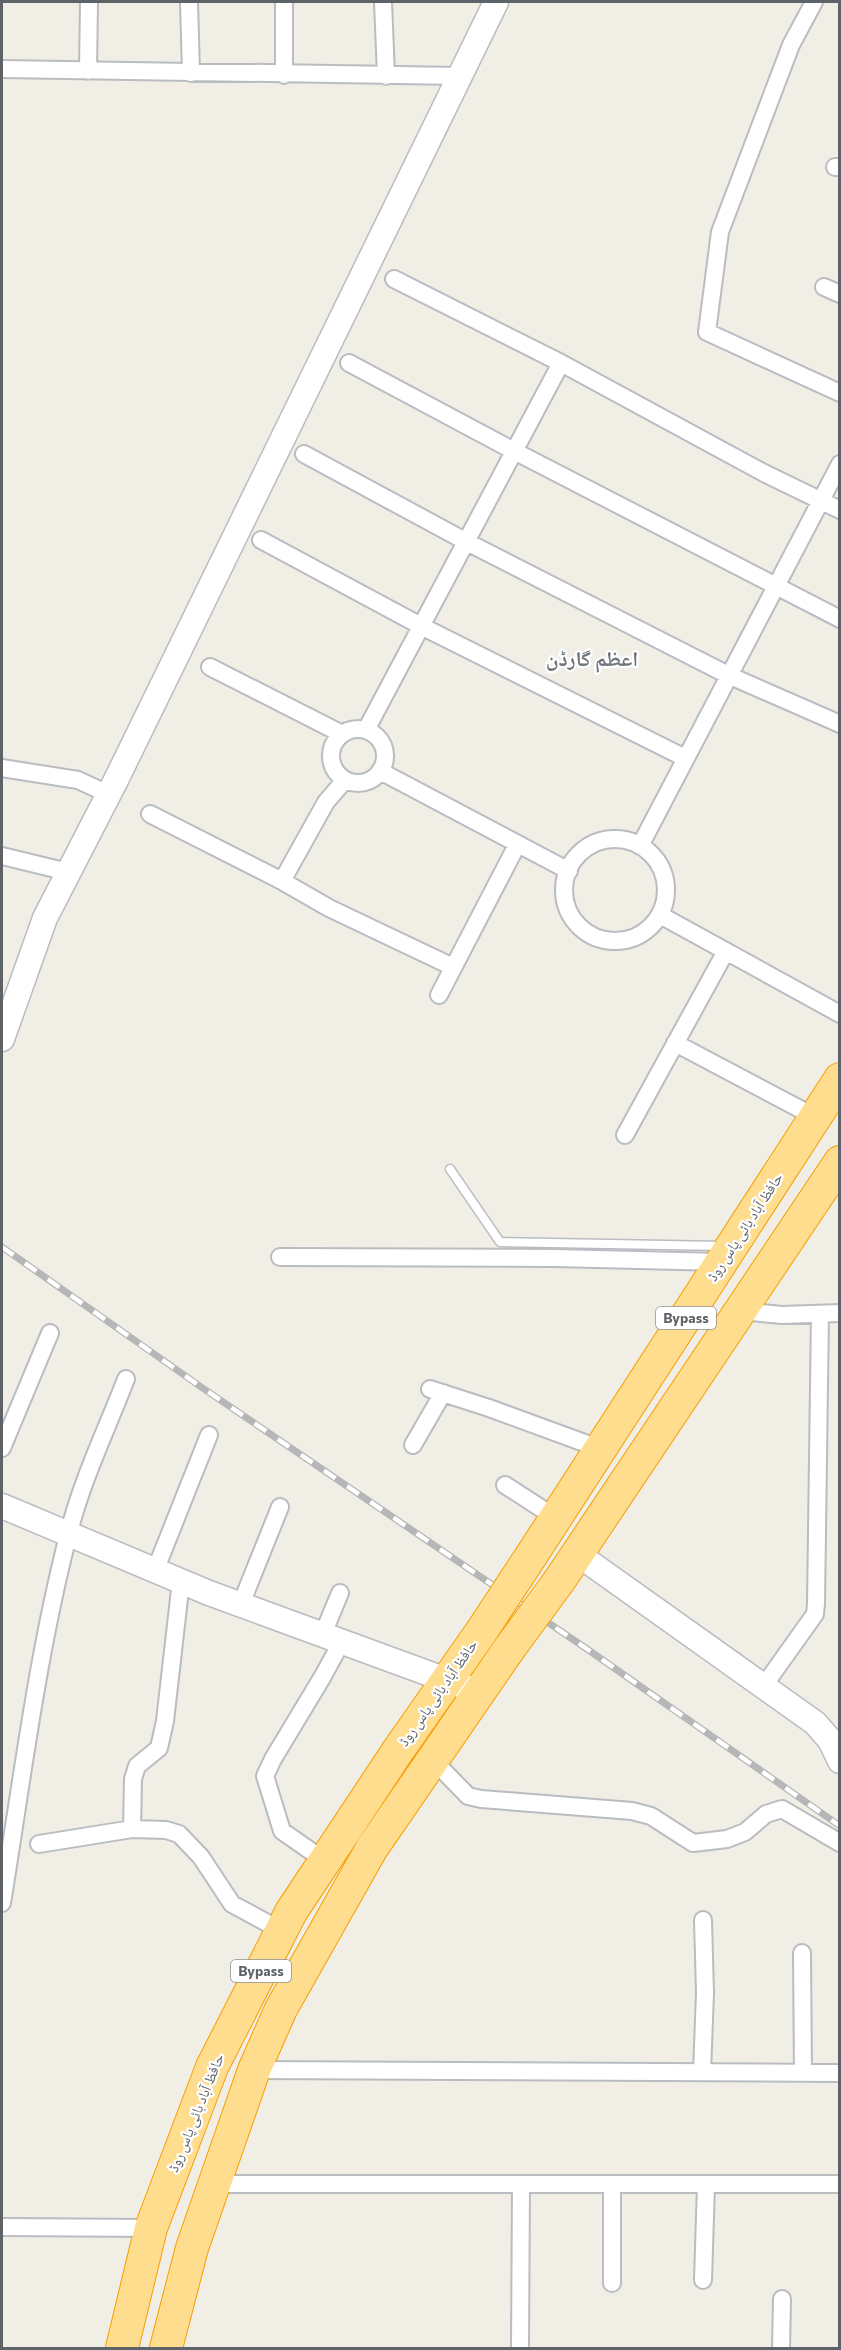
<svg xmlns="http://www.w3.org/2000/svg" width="841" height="2350" viewBox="0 0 841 2350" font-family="Commissioner,'Noto Naskh Arabic',sans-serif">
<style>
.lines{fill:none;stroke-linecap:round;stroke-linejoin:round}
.lane-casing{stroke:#b9bcc1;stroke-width:11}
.street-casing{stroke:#b9bcc1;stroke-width:20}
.secondary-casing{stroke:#b8bcc1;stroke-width:27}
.highway-casing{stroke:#f79e00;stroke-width:34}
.lane{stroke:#fff;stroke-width:8}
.street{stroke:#fff;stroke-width:16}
.secondary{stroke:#fff;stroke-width:24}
.highway{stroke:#ffdd8f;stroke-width:32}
.rail-casing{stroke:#b5b6b7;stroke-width:7}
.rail{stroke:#fff;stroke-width:4.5;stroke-dasharray:14;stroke-linecap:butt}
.highway-bridge-casing{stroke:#f79e00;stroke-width:34;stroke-linecap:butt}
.highway-bridge{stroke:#ffdd8f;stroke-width:32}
.labels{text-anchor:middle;stroke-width:4.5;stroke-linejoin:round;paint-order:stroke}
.shield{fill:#fff;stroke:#8e9295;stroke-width:1.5}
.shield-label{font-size:14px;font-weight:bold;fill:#5e6368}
.street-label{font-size:15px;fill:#5e6368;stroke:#fff}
.district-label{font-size:21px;font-weight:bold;fill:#6f757a;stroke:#fff}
</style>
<rect width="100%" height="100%" fill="#f1eee6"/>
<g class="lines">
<g class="lane-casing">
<path id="lane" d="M450,1169L500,1242L724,1246"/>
</g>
<g class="street-casing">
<path id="street" d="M189,2L191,73
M284,2V75
M383,2L386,76
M814,2L791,45L720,232L707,332L840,393
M2,69L460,76
M88,71L89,2
M835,167H840
M394,279L561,363L764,473L840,510
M824,287L840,294
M349,363L514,451L840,619
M304,454L465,541L728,675L840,724
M261,540L421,626L685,758
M210,667L342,734
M331 756a27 27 0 1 1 54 0a27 27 0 1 1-54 0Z
M366,730L561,363
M2,768L78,780L108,794
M380,771L569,871
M150,814L282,881L329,908L453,967
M564 890a51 51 0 1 1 102 0a51 51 0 1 1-102 0Z
M640,846L840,464
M2,856L68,872
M282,881L326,802L345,780
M660,915L840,1014
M439,995L517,845
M675,1043L815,1117
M625,1135L726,951
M280,1257L554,1258L722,1262
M740,1311L782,1315L840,1313
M430,1389L489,1408L601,1449
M413,1445L443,1393
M2,1448L50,1333
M505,1485L556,1518
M155,1571L209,1435
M241,1604L280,1507
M323,1634L340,1593
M763,1687L815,1614L816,1604L820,1314
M432,1759L468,1796L481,1799L632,1811L651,1816L693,1843L727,1839L745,1832L766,1814L782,1809L840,1843
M132,1829L133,1779L137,1766L159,1748L165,1721L181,1581
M39,1844L132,1829L166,1830L179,1834L201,1857L232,1904L282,1931
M325,1861L282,1831L265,1776L273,1759L323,1676L342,1641
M2,1903C22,1780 37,1657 68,1536C81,1482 106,1431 126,1379
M802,1953L803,2073
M254,2070L840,2073
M702,2072L705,1993L703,1920
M215,2184H840
M612,2184V2283
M2,2227L151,2228
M703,2280L706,2184
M520,2348L521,2184
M781,2348L782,2299"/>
</g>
<g class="secondary-casing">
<path id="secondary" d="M2,1039L45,918L116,780L496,2
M2,1506L209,1593L479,1692
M579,1555L815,1723L830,1740L840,1761"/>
</g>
<g class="highway-casing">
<path id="highway" d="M531,1556L840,1079
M559,1581L840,1162
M122,2348L151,2228L212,2067L291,1912L399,1749L481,1632
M166,2348L192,2248L254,2070L281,2009L372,1848L509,1649"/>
</g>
<use href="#lane" class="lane"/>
<use href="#street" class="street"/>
<use href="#secondary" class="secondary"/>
<use href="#highway" class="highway"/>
<g class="rail-casing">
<path id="rail" d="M2,1247L204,1389L587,1649L840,1826"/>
</g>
<use href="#rail" class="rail"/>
<g class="highway-bridge-casing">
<path id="highway-bridge" d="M481,1632L531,1556
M509,1649L559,1581"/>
</g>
<use href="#highway-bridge" class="highway-bridge"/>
</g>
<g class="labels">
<g class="shield">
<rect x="656" y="1307" width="60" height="22" rx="4.5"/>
<rect x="231" y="1960" width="60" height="22" rx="4.5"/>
</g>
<g class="shield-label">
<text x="686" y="1323">Bypass</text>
<text x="261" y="1976">Bypass</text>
</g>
<g class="street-label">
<text transform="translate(745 1227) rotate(-57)" y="5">حافظ آباد بائی پاس روڈ</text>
<text transform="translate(438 1693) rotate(-55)" y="5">حافظ آباد بائی پاس روڈ</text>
<text transform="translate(196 2113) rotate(-68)" y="5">حافظ آباد بائی پاس روڈ</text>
</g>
<g class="district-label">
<text x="592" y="666">اعظم گارڈن</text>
</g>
</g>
<rect width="841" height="2350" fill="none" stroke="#5e6368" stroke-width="6"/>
</svg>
